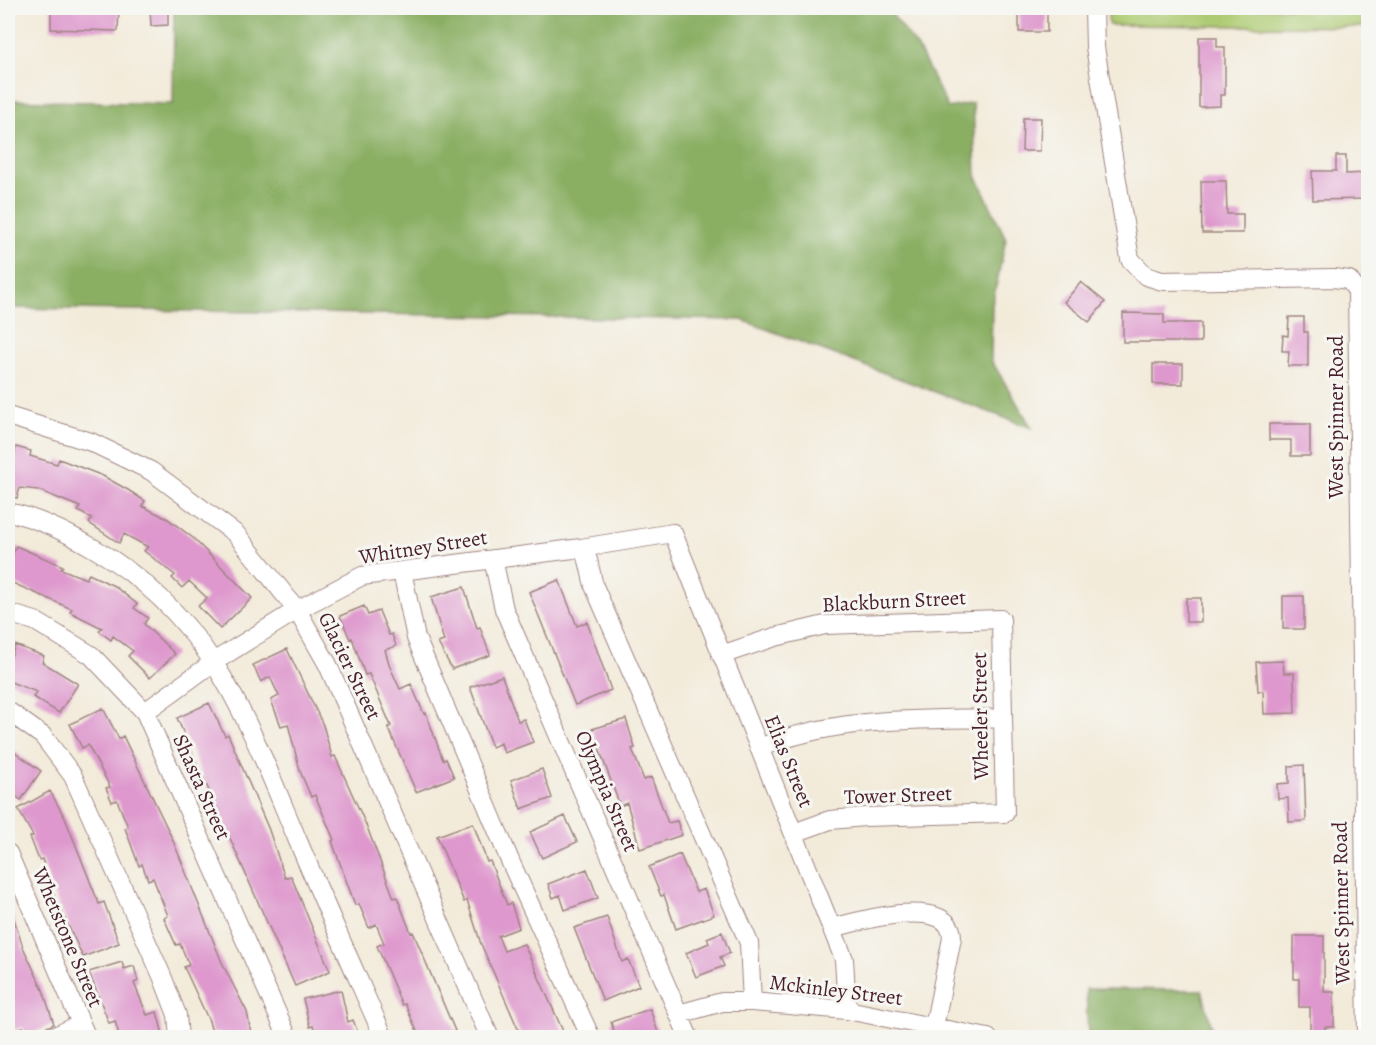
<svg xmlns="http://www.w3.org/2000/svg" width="1376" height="1045" viewBox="0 0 1376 1045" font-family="Alegreya,serif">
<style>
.green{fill:#adcb72;stroke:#7c754e;stroke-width:1.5}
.forest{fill:#8aaf64;stroke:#6a6748;stroke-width:1.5}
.building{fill:#de98cd}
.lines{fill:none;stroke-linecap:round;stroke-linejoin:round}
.minor-casing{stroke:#9e8582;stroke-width:20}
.minor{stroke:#fff;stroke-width:18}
.labels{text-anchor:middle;stroke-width:6;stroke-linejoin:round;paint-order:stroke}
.street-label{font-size:21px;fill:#4a1f2b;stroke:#f6f6f2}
</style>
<rect width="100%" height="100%" fill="#f6f6f2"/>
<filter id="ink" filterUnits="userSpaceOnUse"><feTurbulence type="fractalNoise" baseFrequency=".0167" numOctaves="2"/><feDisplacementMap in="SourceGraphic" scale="12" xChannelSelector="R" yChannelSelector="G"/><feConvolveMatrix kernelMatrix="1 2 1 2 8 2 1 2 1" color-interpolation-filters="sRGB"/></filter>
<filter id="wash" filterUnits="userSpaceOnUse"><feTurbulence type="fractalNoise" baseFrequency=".008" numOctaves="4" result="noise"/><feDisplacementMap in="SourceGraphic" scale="24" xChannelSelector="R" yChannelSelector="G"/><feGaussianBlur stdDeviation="1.35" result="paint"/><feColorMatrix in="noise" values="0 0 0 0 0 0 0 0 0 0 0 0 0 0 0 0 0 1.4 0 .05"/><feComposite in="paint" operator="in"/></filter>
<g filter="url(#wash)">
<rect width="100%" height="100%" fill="#f3ebda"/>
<path class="green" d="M1107,8H1368V27L1109,25Z"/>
<path class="forest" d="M174,8H887L918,48L948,108L973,103L976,175L1006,239L992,305L991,360L1032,428L742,320L8,308V100L173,104Z
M1086,989L1202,990L1214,1037H1088Z"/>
<g id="blocks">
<path class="building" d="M51,8H119L118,31L51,29Z
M150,8H168V25L151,26Z
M1019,8H1047V32H1019Z
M1199,37H1217V47H1225V95H1220V106L1199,107Z
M1023,118H1041L1040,151H1022Z
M1336,156H1346V174L1366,173L1367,199L1313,200L1312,171H1336Z
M1201,181H1226L1227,214H1243V233H1202Z
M1081,282L1105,302L1089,322L1064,302Z
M1123,313L1164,314V323H1201V342H1123Z
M1289,317H1304V332H1308V366H1288L1289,351H1282L1283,335L1288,336Z
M1153,364H1183V384H1153Z
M1269,424H1310V456H1291V440H1269Z
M16,447L31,451L30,456L57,464L59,459L103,476L128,490L145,501L142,506L168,519L193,538L252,598L220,629L198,606L207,598L189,581L182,588L172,578L175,575L144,551L148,547L124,534L119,543L89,523L92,519L78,511L80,507L38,490L20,488L17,498L8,496V481Z
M16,546L63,566L61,569L86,579L89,574L114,586L137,604L134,608L148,618L144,624L175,654L150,678L128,656L133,651L113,636L111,640L99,631L102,628L70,612L72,609L8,581V566Z
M559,580L577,626L587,622L611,690L575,705L529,592Z
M464,587L477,628L480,627L490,655L452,669L438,643L444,641L431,597Z
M1283,596H1304V629H1283Z
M1186,598H1201V622H1186Z
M364,606L368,615L379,611L389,635L392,634L396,646L385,650L390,667L400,689L411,684L424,714L426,713L443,760L446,759L454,777L416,792L388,727L391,726L369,674L365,675L352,638L350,639L340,616Z
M15,645L44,656L42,662L78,684L59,713L33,697L37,692L8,681V665Z
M287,649L323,725L332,757L335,756L367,827L394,898L397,897L411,933L413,932L455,1031L440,1038H420L405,1004L402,1005L377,946L384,943L376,924L369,928L359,904L355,905L332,841L334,840L315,795L311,797L300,771L288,724L281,726L271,700L279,696L270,677L261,682L253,665Z
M1283,661L1284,673H1294L1295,713L1264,714L1263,691H1258L1256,662Z
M502,676L518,721L524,719L533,742L504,753L501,743L492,747L470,687Z
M209,703L225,736L228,734L269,830L285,878L291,876L330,971L295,986L177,718Z
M103,708L119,739L123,736L172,838L223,965L247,1012L252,1038H219L218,1032L212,1033L209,1021L184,967L189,965L180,944L176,945L164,918L168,916L153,878L148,880L142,864L139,866L125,828L128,827L117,800L112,802L106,788L110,787L88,745L82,748L70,724Z
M626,719L635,748L632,749L644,780L651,777L668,823L677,821L682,835L640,849L627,803L620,806L592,729Z
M8,747L41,771L21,800L8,791Z
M1304,765L1306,821L1289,822L1288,798L1278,799L1277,784L1289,783V766Z
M542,769L552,798L521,809L511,780Z
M50,791L65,818L99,904L104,902L119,943L83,957L53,893L42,859L39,860L30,837L33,836L18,809Z
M565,816L577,842L542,858L530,832Z
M473,823L487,862L490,861L507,905L511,903L519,928L498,936L504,951L524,944L566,1038H522L481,944L467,900L464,902L437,836Z
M680,854L696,892L704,889L714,915L676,929L664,895L661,896L649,867Z
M587,869L598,898L565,910L560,895L553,898L548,884Z
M8,907H10L23,947L43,990L54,1024L26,1036L23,1027L15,1030L8,1008Z
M607,917L622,962L628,959L639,986L603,1001L574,928Z
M722,932L730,953L720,957L724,966L696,977L686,953L709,943L707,938Z
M1294,936H1324V992H1334V1027H1325V1038H1310V1007H1299V979H1294Z
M122,962L124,969L134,966L138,981L134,983L147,1015L157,1012L164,1038H120L115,1021L109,1023L89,972Z
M341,990L348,1022L353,1020L360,1038H318L313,1026L310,1027L303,999Z
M650,1009L659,1035L616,1038L611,1022Z"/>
</g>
</g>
<g filter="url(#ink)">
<use href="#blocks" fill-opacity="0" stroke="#9e8582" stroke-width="1.5"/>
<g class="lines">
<g class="minor-casing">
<path id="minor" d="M1094,8L1095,47L1130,259L1146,276L1162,281L1333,278L1349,280L1357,291L1367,1038
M8,416L91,442L151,471L236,534L297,610L328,665L490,1038
M8,512C39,518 68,533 95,549C213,617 248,723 298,841C326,907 355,972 384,1038
M581,548L588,560L594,586L749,943L752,1002
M493,559L504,609L689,1038
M402,571L416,638L511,863L591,1038
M8,613L35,621L91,655L145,712L288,1038
M721,655L775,637L825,625L1001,619L1005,813L865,817L830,820L794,833
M8,711L43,736L73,776L162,976L177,1015L179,1038
M145,712L215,661L297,610L362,576L581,548L673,533L844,959L847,1010
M759,748C837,716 920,720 1003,718
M8,853L87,1038
M832,928C858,921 952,894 952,938L934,1027
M679,1014L722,1002H752L847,1010L988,1038
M51,1038L81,1024"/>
</g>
<use href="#minor" class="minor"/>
</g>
</g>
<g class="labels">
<g class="street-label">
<text transform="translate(1336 417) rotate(-90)" y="7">West Spinner Road</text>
<text transform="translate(423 547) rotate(-9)" y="7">Whitney Street</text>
<text transform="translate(894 601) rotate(-3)" y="7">Blackburn Street</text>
<text transform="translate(350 666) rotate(64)" y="7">Glacier Street</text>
<text transform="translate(980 716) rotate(-91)" y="7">Wheeler Street</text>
<text transform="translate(789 761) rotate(68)" y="7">Elias Street</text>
<text transform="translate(202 787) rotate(66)" y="7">Shasta Street</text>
<text transform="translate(607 791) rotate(67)" y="7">Olympia Street</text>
<text transform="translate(898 795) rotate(-2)" y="7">Tower Street</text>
<text transform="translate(1341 903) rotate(-91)" y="7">West Spinner Road</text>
<text transform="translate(68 937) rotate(67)" y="7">Whetstone Street</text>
<text transform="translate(836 990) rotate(7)" y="7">Mckinley Street</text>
</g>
</g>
<rect width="1376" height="1045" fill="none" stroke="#f6f6f2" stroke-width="30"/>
</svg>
